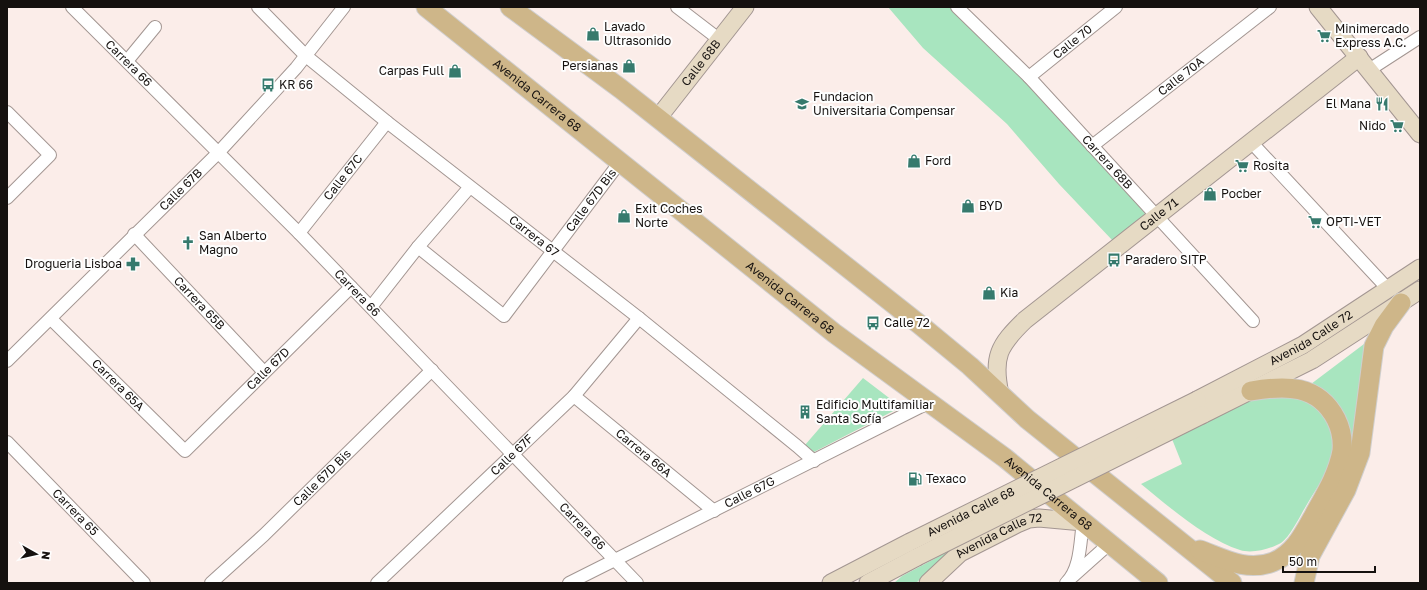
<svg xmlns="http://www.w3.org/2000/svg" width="1427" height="590" viewBox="0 0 1427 590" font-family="'Golos Text',sans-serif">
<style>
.green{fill:#a8e5bf}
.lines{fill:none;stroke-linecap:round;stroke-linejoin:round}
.street-casing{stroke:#a39692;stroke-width:14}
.secondary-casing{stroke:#a39692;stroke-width:19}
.primary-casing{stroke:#d0cfcf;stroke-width:21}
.street{stroke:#fff;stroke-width:12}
.secondary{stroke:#e6dac4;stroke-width:17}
.primary{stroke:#ceb689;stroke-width:19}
.secondary-bridge-casing{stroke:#a39692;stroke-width:19;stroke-linecap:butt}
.secondary-bridge{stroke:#e6dac4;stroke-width:17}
.labels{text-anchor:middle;stroke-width:4;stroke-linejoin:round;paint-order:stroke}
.poi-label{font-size:12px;fill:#15110f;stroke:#fefefe;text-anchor:start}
.street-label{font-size:12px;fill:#15110f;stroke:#fefefe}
</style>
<rect width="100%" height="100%" fill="#fbede9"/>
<path class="green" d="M888,7H950L1027,80L1128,193L1146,215L1113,241L1059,184L1007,124L923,48Z
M1364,344C1361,385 1357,424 1347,464L1311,384Z
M863,378L901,407L814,452L805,445Z
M1284,393C1290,395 1299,396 1305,398C1320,406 1338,434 1334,451C1329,471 1316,489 1306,506C1300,516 1290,537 1281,543C1270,549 1252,554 1240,550C1207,540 1168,506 1141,484L1182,464L1172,439L1260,396Z
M955,548L916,583H894L902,576Z"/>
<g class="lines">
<g class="street-casing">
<g id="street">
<path id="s1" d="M72,7L299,233L637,583"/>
<path id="s2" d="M258,7L306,56L387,122L639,318L797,446L814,461"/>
<path d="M677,7L720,40"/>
<path id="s3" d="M957,7L1029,77L1253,321"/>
<path d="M127,61L155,27"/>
<path d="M1369,70L1420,37"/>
<path id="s4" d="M1029,77L1116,7"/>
<path d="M7,112L50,155L7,198"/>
<path d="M1252,143L1388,289"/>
<path id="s5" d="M1092,146L1270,7"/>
<path id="s6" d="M299,233L387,122"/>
<path id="s7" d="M134,234L264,372"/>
<path id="s8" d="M418,247L504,316L620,162"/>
<path d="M371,307L418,247L469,188"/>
<path id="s9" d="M51,319L185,451L351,287"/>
<path id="s10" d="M7,361L218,153L296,68L344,7"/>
<path id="s11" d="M574,396L714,511"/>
<path id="s12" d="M7,442L144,583"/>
<path d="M1072,577L1109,544"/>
<path id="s13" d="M211,583L264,535L432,370"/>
<path id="s14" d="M377,583L574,396L639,318"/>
<path id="s15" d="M569,583L920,407L931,403"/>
<path d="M1066,583C1081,569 1080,541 1083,522"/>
</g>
</g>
<g class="secondary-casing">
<g id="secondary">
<path d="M1318,7L1420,134"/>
<path id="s16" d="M658,118L745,7"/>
<path id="s17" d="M1000,394C992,357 999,345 1025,320L1359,57"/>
<path id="s18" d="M1197,400L1303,345L1420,268"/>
<path d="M1202,415L1312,360L1420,290"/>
<path d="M831,583L910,542"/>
<path d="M868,583L917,557"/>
<path id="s19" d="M928,583L960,553L1017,524L1029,519L1039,518L1083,522"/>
</g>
</g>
<g class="primary-casing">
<g id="primary">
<path id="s20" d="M426,7L834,333L1005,458L1158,583"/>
<path d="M510,7L621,89L919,324L970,366L1027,419L1232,583"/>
<path d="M1200,550C1224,559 1247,572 1273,562C1294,554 1304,533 1314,515C1325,495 1338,474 1342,451C1343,440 1341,429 1336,419C1318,384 1285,385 1251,391"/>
<path d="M1304,583L1310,556L1346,490L1360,453L1374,346L1384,326L1401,303"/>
</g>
</g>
<use href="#street" class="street"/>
<use href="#secondary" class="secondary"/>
<use href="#primary" class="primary"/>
<g class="secondary-bridge-casing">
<g id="secondary-bridge">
<path id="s21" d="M910,542L1197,400"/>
<path d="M917,557L1202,415"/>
</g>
</g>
<use href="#secondary-bridge" class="secondary-bridge"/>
</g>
<defs>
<g id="shop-bare" transform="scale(1.08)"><path d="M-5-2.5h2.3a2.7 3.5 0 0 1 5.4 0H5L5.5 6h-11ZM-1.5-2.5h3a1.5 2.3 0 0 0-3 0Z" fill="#367a6d" stroke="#fefefe" stroke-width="2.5" paint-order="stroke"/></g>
<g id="supermarket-bare" transform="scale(1.08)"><path d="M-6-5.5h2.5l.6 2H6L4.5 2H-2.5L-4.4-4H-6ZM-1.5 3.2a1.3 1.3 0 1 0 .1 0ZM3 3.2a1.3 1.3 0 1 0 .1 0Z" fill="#367a6d" stroke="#fefefe" stroke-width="2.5" paint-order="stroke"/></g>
<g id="bus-bare" transform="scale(1.08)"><path d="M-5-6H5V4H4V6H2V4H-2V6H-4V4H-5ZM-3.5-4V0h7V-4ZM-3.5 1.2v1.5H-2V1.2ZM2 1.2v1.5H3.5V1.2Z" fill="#367a6d" stroke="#fefefe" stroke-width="2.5" paint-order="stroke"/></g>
<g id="university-bare" transform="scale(1.08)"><path d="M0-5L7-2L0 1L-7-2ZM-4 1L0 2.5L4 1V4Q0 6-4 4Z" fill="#367a6d" stroke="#fefefe" stroke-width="2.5" paint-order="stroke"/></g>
<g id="restaurant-bare" transform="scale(1.08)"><path d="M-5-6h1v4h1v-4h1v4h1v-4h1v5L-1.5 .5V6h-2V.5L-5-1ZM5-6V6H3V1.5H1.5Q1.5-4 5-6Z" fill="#367a6d" stroke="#fefefe" stroke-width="2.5" paint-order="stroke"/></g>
<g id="church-bare" transform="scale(1.08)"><path d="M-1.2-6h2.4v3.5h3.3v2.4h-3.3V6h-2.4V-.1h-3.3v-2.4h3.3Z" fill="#367a6d" stroke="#fefefe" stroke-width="2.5" paint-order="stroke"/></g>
<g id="pharmacy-bare" transform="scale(1.08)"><path d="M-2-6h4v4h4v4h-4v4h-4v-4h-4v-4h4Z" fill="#367a6d" stroke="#fefefe" stroke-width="2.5" paint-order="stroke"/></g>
<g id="building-bare" transform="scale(1.08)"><path d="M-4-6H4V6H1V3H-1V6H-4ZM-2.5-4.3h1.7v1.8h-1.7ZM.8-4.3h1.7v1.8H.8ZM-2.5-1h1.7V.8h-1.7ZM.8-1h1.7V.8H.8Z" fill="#367a6d" stroke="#fefefe" stroke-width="2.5" paint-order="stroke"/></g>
<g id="fuel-bare" transform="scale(1.08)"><path d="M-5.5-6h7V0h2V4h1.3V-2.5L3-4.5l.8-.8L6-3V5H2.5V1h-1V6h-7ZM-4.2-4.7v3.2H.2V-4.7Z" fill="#367a6d" stroke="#fefefe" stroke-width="2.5" paint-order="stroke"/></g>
</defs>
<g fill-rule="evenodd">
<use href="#shop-bare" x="593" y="34"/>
<use href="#supermarket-bare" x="1324" y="36"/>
<use href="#shop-bare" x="629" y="66"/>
<use href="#shop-bare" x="455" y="71"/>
<use href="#bus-bare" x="268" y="85"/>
<use href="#university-bare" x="802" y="104"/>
<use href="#restaurant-bare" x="1382" y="104"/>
<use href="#supermarket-bare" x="1397" y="126"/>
<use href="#shop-bare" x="914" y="161"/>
<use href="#supermarket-bare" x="1242" y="166"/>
<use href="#shop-bare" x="1210" y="194"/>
<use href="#shop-bare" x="968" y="206"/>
<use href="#shop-bare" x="624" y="216"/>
<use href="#supermarket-bare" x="1315" y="222"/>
<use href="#church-bare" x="188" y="243"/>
<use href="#bus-bare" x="1114" y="260"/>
<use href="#pharmacy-bare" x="133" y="264"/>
<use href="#shop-bare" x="989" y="293"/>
<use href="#bus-bare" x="873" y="323"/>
<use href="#building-bare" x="805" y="412"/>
<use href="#fuel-bare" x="915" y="479"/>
</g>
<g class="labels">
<g class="poi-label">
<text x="604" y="31">Lavado<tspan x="604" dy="14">Ultrasonido</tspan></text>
<text x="1335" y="33">Minimercado<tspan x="1335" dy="14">Express A.C.</tspan></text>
<text x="618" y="70" text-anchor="end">Persianas</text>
<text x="444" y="75" text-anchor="end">Carpas Full</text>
<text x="279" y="89">KR 66</text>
<text x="813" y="101">Fundacion<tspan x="813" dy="14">Universitaria Compensar</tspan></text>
<text x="1371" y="108" text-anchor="end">El Mana</text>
<text x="1386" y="130" text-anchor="end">Nido</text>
<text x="925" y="165">Ford</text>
<text x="1253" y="170">Rosita</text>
<text x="1221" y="198">Pocber</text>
<text x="979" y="210">BYD</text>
<text x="635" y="213">Exit Coches<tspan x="635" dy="14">Norte</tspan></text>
<text x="1326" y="226">OPTI-VET</text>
<text x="199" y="240">San Alberto<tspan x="199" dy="14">Magno</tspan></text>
<text x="1125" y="264">Paradero SITP</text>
<text x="122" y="268" text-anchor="end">Drogueria Lisboa</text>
<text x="1000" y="297">Kia</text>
<text x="884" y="327">Calle 72</text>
<text x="816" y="409">Edificio Multifamiliar<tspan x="816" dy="14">Santa Sofía</tspan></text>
<text x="926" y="483">Texaco</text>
</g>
<g class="street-label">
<text dy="4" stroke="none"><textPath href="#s4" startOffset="56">Calle 70</textPath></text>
<text dy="4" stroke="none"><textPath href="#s1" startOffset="80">Carrera 66</textPath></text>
<text dy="4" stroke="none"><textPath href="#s16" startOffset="70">Calle 68B</textPath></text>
<text dy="4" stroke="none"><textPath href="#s5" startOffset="113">Calle 70A</textPath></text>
<text dy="4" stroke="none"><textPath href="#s20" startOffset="142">Avenida Carrera 68</textPath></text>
<text dy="4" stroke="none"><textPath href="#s3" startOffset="216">Carrera 68B</textPath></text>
<text dy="4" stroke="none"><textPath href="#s6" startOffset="71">Calle 67C</textPath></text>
<text dy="4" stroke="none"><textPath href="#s10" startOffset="244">Calle 67B</textPath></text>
<text dy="4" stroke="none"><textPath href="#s8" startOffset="255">Calle 67D Bis</textPath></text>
<text dy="4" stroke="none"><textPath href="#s17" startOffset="254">Calle 71</textPath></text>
<text dy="4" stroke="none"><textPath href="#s2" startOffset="359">Carrera 67</textPath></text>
<text dy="4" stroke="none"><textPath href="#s1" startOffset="404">Carrera 66</textPath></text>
<text dy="4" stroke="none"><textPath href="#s20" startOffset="466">Avenida Carrera 68</textPath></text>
<text dy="4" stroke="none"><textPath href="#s7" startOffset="95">Carrera 65B</textPath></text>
<text dy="4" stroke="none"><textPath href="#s18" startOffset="130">Avenida Calle 72</textPath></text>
<text dy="4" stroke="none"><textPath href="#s9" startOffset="305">Calle 67D</textPath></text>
<text dy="4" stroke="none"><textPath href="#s9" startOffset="94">Carrera 65A</textPath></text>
<text dy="4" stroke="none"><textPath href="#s11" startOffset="90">Carrera 66A</textPath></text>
<text dy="4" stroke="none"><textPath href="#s14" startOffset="186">Calle 67F</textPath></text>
<text dy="4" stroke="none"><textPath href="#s13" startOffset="153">Calle 67D Bis</textPath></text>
<text dy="4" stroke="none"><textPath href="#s15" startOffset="202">Calle 67G</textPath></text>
<text dy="4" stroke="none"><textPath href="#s20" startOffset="790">Avenida Carrera 68</textPath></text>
<text dy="4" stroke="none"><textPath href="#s12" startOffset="98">Carrera 65</textPath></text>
<text dy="4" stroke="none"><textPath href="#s21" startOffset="68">Avenida Calle 68</textPath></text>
<text dy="4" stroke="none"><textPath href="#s1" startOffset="728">Carrera 66</textPath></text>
<text dy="4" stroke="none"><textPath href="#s19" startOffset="87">Avenida Calle 72</textPath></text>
</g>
</g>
<rect width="1427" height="590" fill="none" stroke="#15110f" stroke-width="16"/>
<g transform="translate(36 554) rotate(98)" stroke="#fefefe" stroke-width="3" paint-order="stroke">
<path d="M0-3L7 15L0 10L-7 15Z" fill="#15110f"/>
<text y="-6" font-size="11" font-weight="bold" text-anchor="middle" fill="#15110f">N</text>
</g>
<path d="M1283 566v6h92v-6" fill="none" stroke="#15110f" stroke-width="2"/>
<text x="1289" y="566" font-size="12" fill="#15110f" stroke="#fefefe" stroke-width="3" paint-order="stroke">50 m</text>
</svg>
